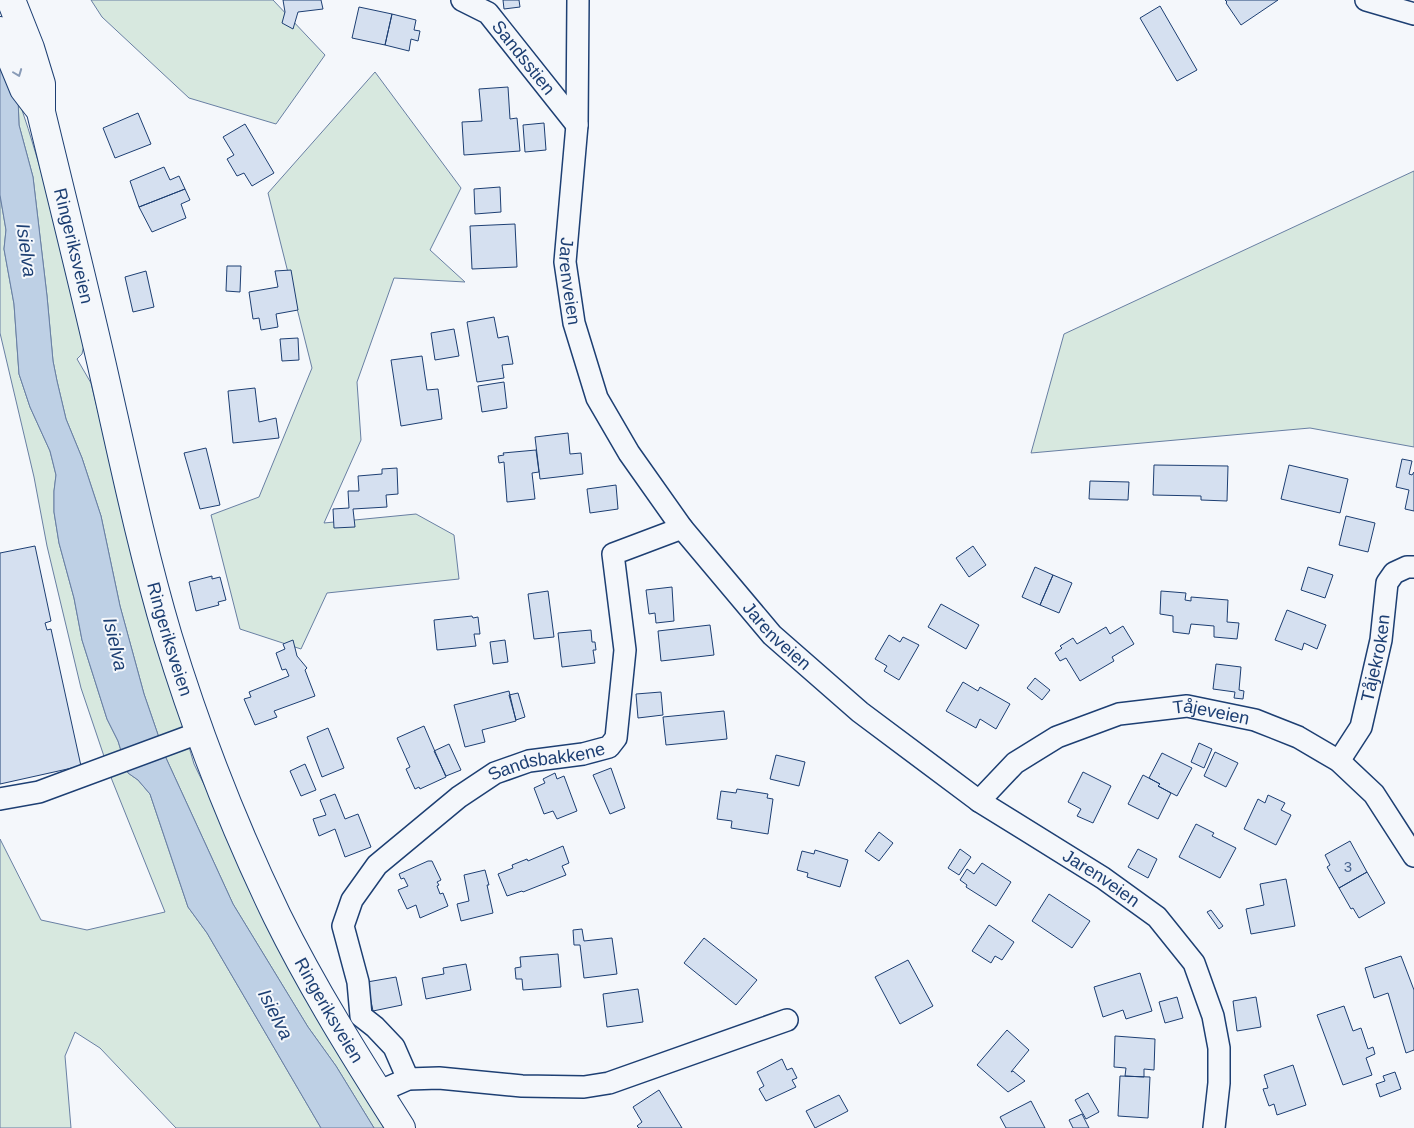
<svg xmlns="http://www.w3.org/2000/svg" width="1414" height="1128" viewBox="0 0 1414 1128" font-family="Helvetica,sans-serif">
<style>
.green{fill:#d7e8df;stroke:#687fa3}
.water{fill:#bed0e5;stroke:#687fa3}
.building{fill:#d5e0f0;stroke:#1d3f73}
.lines{fill:none;stroke-linecap:round;stroke-linejoin:round}
.street-casing{stroke:#1d3f73;stroke-width:24}
.primary-casing{stroke:#1d3f73;stroke-width:30}
.street{stroke:#f4f7fb;stroke-width:21}
.primary{stroke:#f4f7fb;stroke-width:28}
.oneway{stroke:#889bb7}
.labels{text-anchor:middle;stroke-width:4;stroke-linejoin:round;paint-order:stroke}
.number-label{font-size:15px;fill:#4b6792}
.street-label{font-size:18px;fill:#1d3f73;stroke:#f4f7fb}
.water-label{font-size:19px;font-style:italic;fill:#1d3f73;stroke:#f4f7fb}
</style>
<rect width="100%" height="100%" fill="#f4f7fb"/>
<path class="green" d="M91,0H273L325,55L276,124L189,98L102,17Z
M375,72L461,188L430,250L465,282L394,278L357,382L361,440L324,523L416,514L454,535L459,579L327,593L301,649L240,629L211,515L259,497L312,368L268,193Z
M18,98C46,179 65,262 84,345L82,354L77,359L91,383L138,572L194,764L316,1014L384,1128H374L336,1066L308,1027L233,904L166,758L144,694L120,606L101,516L82,458L66,419L57,381L53,361L47,296L33,177L19,125Z
M1414,171V447L1310,428L1031,453L1064,334Z
M0,195L6,230L4,249L14,304L19,374L30,407L50,451L56,475L54,491V512L59,543L74,598L82,640L107,719L118,741L128,773L138,780L150,794L188,907L207,933L321,1128H176L100,1048L75,1032L65,1056L71,1128H0V839L41,920L87,930L165,912L112,780L81,688L47,546L34,477L0,333Z"/>
<path class="water" d="M0,55L18,98L19,125L33,177L47,296L53,361L57,381L66,419L82,458L101,516L120,606L144,694L166,758L233,904L308,1027L336,1066L374,1128H321L207,933L188,907L150,794L138,780L128,773L118,741L107,719L82,640L74,598L59,543L54,512V491L56,475L50,451L30,407L19,374L14,304L4,249L6,230L0,195Z"/>
<path class="building" d="M283,0H321L323,9L298,12L293,29L282,23L285,12Z
M503,0H519L520,7L504,9Z
M1225,0H1278L1241,25L1226,3L1227,2Z
M1160,6L1197,70L1177,81L1140,18Z
M359,7L392,14L385,45L352,38Z
M392,14L416,20L414,30L420,31L418,41L411,39L409,51L385,45Z
M508,87L510,119L517,118L520,151L464,155L462,122L482,121L479,89Z
M138,113L151,144L115,158L103,128Z
M544,123L546,150L525,152L523,125Z
M245,124L274,173L252,186L244,173L237,176L227,159L234,155L223,137Z
M164,167L170,180L179,176L185,189L139,207L130,181Z
M500,187L501,212L475,214L474,189Z
M185,189L190,200L181,204L186,218L152,232L139,207Z
M515,224L517,267L472,269L470,226Z
M227,266H241L240,292L226,291Z
M291,270L298,310L276,314L278,327L261,330L259,318L253,319L249,292L278,287L275,271Z
M146,271L154,307L133,312L125,277Z
M494,317L498,338L508,336L513,364L502,365L504,378L477,382L467,322Z
M454,329L459,356L435,360L431,333Z
M298,338L299,360L282,361L280,339Z
M422,356L427,390L438,389L442,419L401,426L391,360Z
M504,382L507,408L482,412L478,386Z
M255,388L259,422L276,418L279,438L233,443L228,391Z
M568,433L570,454L581,453L583,474L540,479L535,437Z
M206,448L220,505L200,509L184,453Z
M536,450L539,472L532,473L535,499L507,502L504,462L499,463L498,456L504,455L503,453Z
M1402,459L1412,461L1409,474L1412,475L1414,472V511L1405,509L1409,490L1396,487Z
M1154,465L1228,466L1227,501L1201,500V496L1153,495Z
M1289,465L1348,479L1340,513L1281,499Z
M397,468L398,494L386,495L387,507L353,509L355,527L334,528L333,509L349,508L348,491H359L358,476L382,474V469Z
M1090,481L1129,482L1128,500L1089,499Z
M616,485L618,509L590,513L587,489Z
M1346,516L1375,523L1368,552L1339,545Z
M35,546L51,621L45,623L47,630L51,629L81,766L0,784V553Z
M973,546L986,565L969,577L956,558Z
M1035,567L1053,575L1040,605L1022,597Z
M1308,567L1333,575L1325,598L1301,590Z
M1053,575L1072,583L1059,613L1040,605Z
M212,576V579L220,577L226,600L218,602L219,605L196,611L189,582Z
M672,587L674,621L656,623L655,613L649,614L646,590Z
M548,591L554,637L534,639L528,594Z
M1161,591L1186,593L1185,600L1191,601V597L1228,600L1227,622L1239,623L1237,639L1214,637V626L1191,624L1189,634L1173,632V616L1160,614Z
M941,604L979,625L966,649L928,627Z
M1287,610L1326,625L1317,649L1304,643L1302,650L1275,640Z
M472,616L473,618L478,617L480,634H474L476,646L437,650L434,620Z
M710,625L714,655L661,661L658,631Z
M1123,626L1134,644L1112,657L1114,661L1080,681L1066,658L1060,661L1055,653L1062,648L1060,646L1073,638L1077,644L1106,627L1110,634Z
M591,630L592,642H595L596,650H593L595,663L562,667L558,633Z
M889,635L900,642L903,637L919,645L899,680L884,671L887,666L875,659Z
M293,640L297,656L307,668L305,670L315,696L274,711L277,717L255,725L244,699L251,697L249,692L289,676L286,669L282,670L276,653L285,649L283,644Z
M505,640L508,662L493,664L490,642Z
M1216,664L1241,667L1239,690L1244,691L1243,699L1234,698L1235,692L1213,689Z
M1035,678L1050,690L1042,700L1027,688Z
M963,682L978,691L980,687L1010,704L996,729L980,719L976,728L946,711Z
M509,691L516,721L482,730L485,742L465,747L454,705Z
M661,692L663,715L638,718L636,694Z
M518,693L525,717L516,720L509,695Z
M724,711L727,739L666,745L663,717Z
M424,726L446,777L420,789L419,787L415,789L406,769L410,767L397,738Z
M328,728L344,768L322,777L307,737Z
M1199,743L1212,749L1204,768L1191,762Z
M449,744L461,770L446,776L434,751Z
M1215,752L1238,763L1226,787L1204,776Z
M1162,753L1192,768L1177,796L1158,786L1160,784L1149,778Z
M776,755L805,762L799,786L770,779Z
M305,764L316,790L301,796L290,771Z
M611,768L625,808L610,814L593,775Z
M1083,772L1111,786L1093,823L1077,816L1081,809L1068,802Z
M555,773L557,779L564,776L577,811L557,819L553,811L544,814L534,788L545,783L543,779Z
M1143,775L1160,784L1158,786L1171,793L1158,819L1128,804Z
M737,789L768,794L767,798L773,799L768,834L731,828L732,821L717,819L721,791L736,793Z
M335,794L345,819L358,814L371,847L345,857L335,829L319,836L313,819L326,815L320,800Z
M1268,795L1285,803L1281,810L1291,815L1276,845L1244,829L1258,799L1265,803Z
M1196,824L1214,833L1212,836L1236,848L1220,878L1179,857Z
M879,832L893,843L879,861L865,851Z
M1350,841L1367,872L1339,888L1327,867L1330,865L1325,855Z
M563,846L569,863L562,866L566,875L523,892L522,891L507,896L498,874L513,868L512,865L527,859L528,861Z
M960,849L971,857L959,875L948,868Z
M1138,849L1157,859L1148,878L1128,867Z
M815,850L848,860L840,887L807,877L808,873L797,870L802,851L814,854Z
M428,861H432L441,880L437,882L439,885L437,886L440,894L443,893L448,906L420,918L416,905L407,909L398,890L408,886L404,878L401,879L399,874Z
M982,863L1011,882L996,906L966,887L967,885L960,880L967,869L974,874Z
M485,870L489,885H487L493,913L461,921L457,904L469,901L464,875Z
M1367,872L1385,903L1359,918L1353,908L1351,909L1339,888Z
M1286,879L1295,926L1251,934L1246,909L1264,905L1260,884Z
M1049,894L1090,921L1072,948L1032,921Z
M1211,910L1223,926L1219,929L1207,912Z
M989,925L1014,942L1002,960L995,956L991,963L972,951Z
M582,929L584,941L612,938L617,974L584,978L580,945H574L573,930Z
M704,938L757,980L736,1005L684,963Z
M558,954L561,987L523,990L522,979H516L515,968L521,967L520,957Z
M1401,956L1414,990V1050L1406,1053L1388,993L1374,998L1365,968Z
M908,960L933,1006L900,1024L875,977Z
M466,964L471,990L426,999L422,978L444,974L443,968Z
M1140,973L1152,1011L1126,1019L1123,1010L1103,1017L1094,987Z
M396,977L402,1005L373,1011L367,982Z
M638,989L643,1022L607,1027L603,994Z
M1177,997L1183,1018L1165,1023L1159,1002Z
M1256,997L1261,1027L1237,1031L1233,1001Z
M1344,1006L1353,1031L1361,1028L1368,1049L1373,1047L1375,1054L1366,1058L1372,1075L1343,1085L1317,1015Z
M1007,1030L1029,1050L1011,1072L1013,1071L1025,1081L1008,1092L977,1065Z
M1115,1036L1155,1039L1154,1070L1144,1069V1077L1125,1076L1126,1068L1114,1067Z
M782,1059L787,1070L792,1068L797,1078L792,1080L796,1087L766,1101L759,1089L764,1086L757,1072Z
M1293,1065L1306,1105L1277,1115L1274,1104L1269,1106L1263,1089L1268,1088L1264,1075Z
M1395,1072L1401,1089L1380,1097L1376,1084L1385,1081L1383,1076Z
M1120,1076L1150,1077L1148,1118L1118,1116Z
M659,1090L682,1128H639L637,1126L642,1122L633,1107Z
M1088,1093L1099,1112L1086,1119L1075,1100Z
M839,1095L848,1111L815,1128L806,1111Z
M1031,1101L1045,1128H1006L1000,1117Z
M1082,1114L1089,1128H1073L1069,1120Z"/>
<g class="lines">
<g class="street-casing">
<g id="street">
<path id="s1" d="M462,0L488,13L577,125"/>
<path id="s2" d="M578,0L577,125L565,262L574,323L597,398L629,453L682,528L772,635L860,712L979,801L1103,878L1157,917L1194,963L1213,1016L1219,1048V1083L1214,1128"/>
<path d="M1366,0L1414,14"/>
<path id="s3" d="M1339,761L1361,727L1381,640L1387,583L1394,573L1407,567H1414"/>
<path d="M0,799L39,792L201,732"/>
<path id="s4" d="M979,801L1015,763L1057,737L1119,714L1187,706L1255,720L1298,737L1339,761L1374,794L1414,856"/>
<path id="s5" d="M408,1079L394,1047L375,1027L361,1016L358,982L343,926L352,900L377,865L459,797L495,773L529,761L583,754L609,747L616,738L625,650L613,554L682,528"/>
<path d="M378,1092L408,1079L439,1078L522,1086L584,1087L609,1083L787,1020"/>
</g>
</g>
<g class="primary-casing">
<g id="primary">
<path id="s6" d="M11,0L30,48L41,84V112C61,195 82,278 101,361C122,453 141,546 168,637C197,732 234,827 277,916C313,989 357,1059 401,1128"/>
<path d="M0,31L24,89L37,106"/>
</g>
</g>
<use href="#street" class="street"/>
<use href="#primary" class="primary"/>
</g>
<defs><path id="oneway-chevron" d="M-2-3.5L2.5 0L-2 3.5" fill="none" stroke-width="1.6" stroke-linecap="round" stroke-linejoin="round" transform="scale(1.25)"/></defs>
<use class="oneway" href="#oneway-chevron" transform="translate(18 73) rotate(69)"/>
<g class="labels">
<g class="number-label">
<text x="1348" y="872">3</text>
</g>
<g class="street-label">
<text dy="6" stroke="none"><textPath href="#s1" startOffset="86">Sandsstien</textPath></text>
<text dy="6" stroke="none"><textPath href="#s6" startOffset="255">Ringeriksveien</textPath></text>
<text dy="6" stroke="none"><textPath href="#s2" startOffset="282">Jarenveien</textPath></text>
<text dy="6" stroke="none"><textPath href="#s2" startOffset="702">Jarenveien</textPath></text>
<text dy="6" stroke="none"><textPath href="#s6" startOffset="660">Ringeriksveien</textPath></text>
<text dy="6" stroke="none"><textPath href="#s3" startOffset="111">Tåjekroken</textPath></text>
<text dy="6" stroke="none"><textPath href="#s4" startOffset="261">Tåjeveien</textPath></text>
<text dy="6" stroke="none"><textPath href="#s5" startOffset="446">Sandsbakkene</textPath></text>
<text dy="6" stroke="none"><textPath href="#s2" startOffset="1108">Jarenveien</textPath></text>
<text dy="6" stroke="none"><textPath href="#s6" startOffset="1065">Ringeriksveien</textPath></text>
</g>
<g class="water-label">
<text transform="translate(27 250) rotate(82)" y="7">Isielva</text>
<text transform="translate(116 644) rotate(77)" y="7">Isielva</text>
<text transform="translate(276 1014) rotate(63)" y="7">Isielva</text>
</g>
</g>
</svg>
